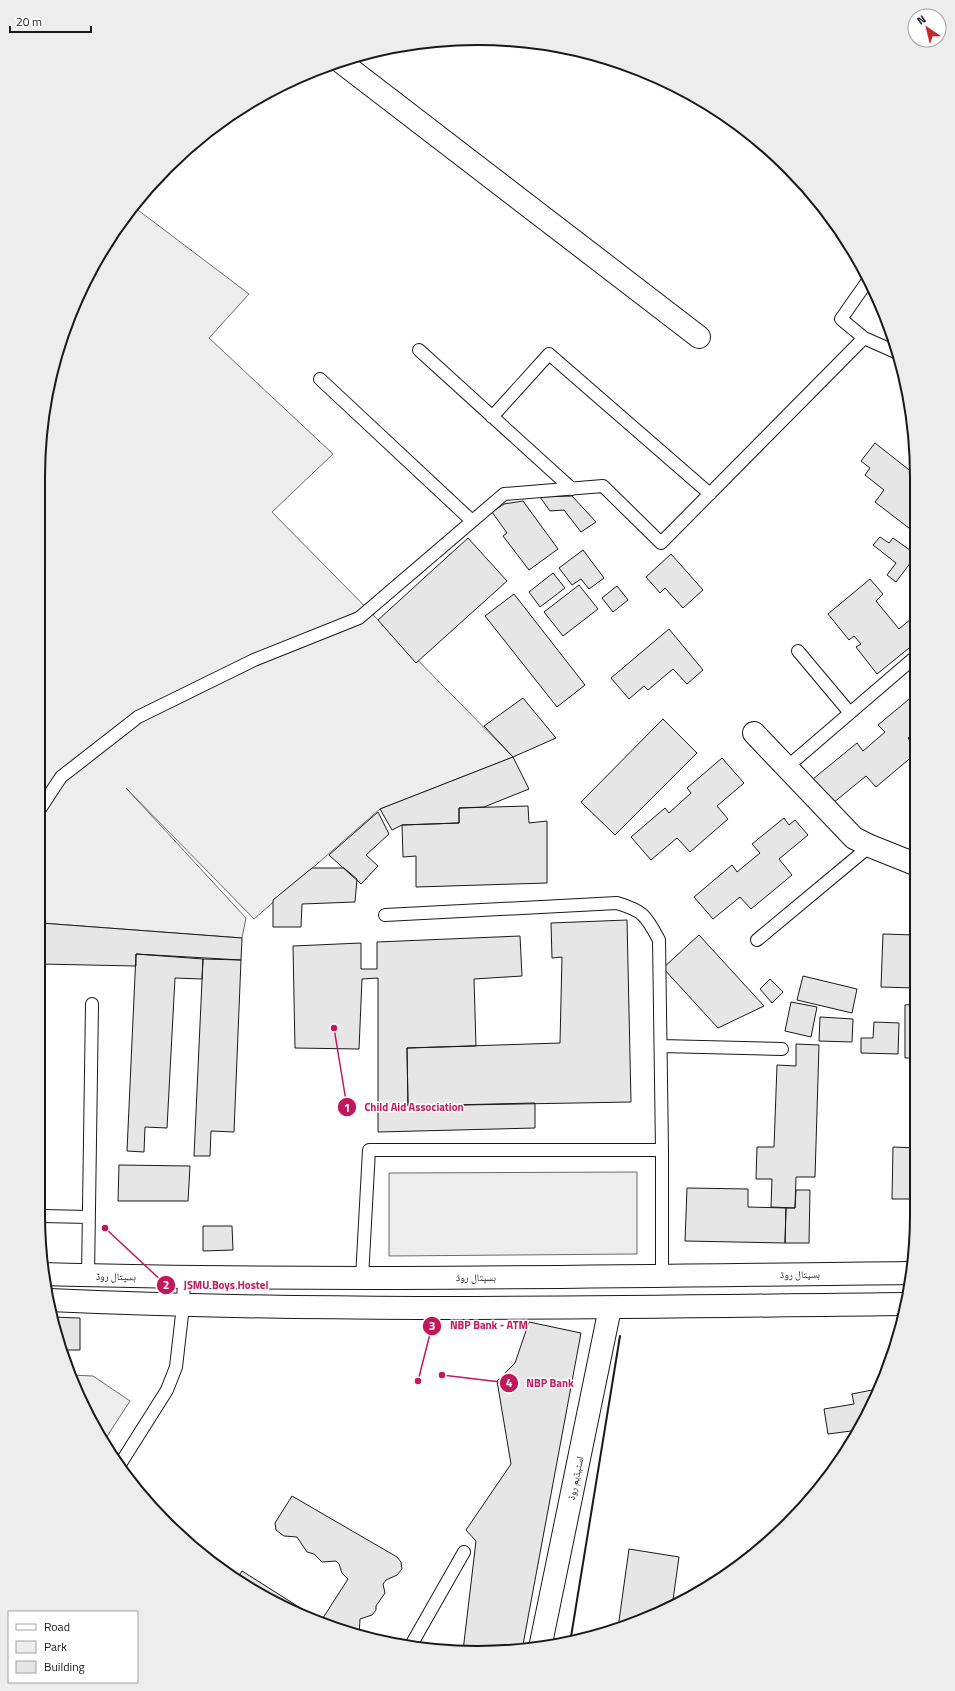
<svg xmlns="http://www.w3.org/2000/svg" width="955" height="1691" viewBox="0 0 955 1691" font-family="'Titillium Web','Noto Naskh Arabic',sans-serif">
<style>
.green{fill:#ededed;stroke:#6a6a6a}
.building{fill:#e6e6e6;stroke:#1a1a1a}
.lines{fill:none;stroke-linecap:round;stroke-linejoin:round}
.service-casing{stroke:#1a1a1a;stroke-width:14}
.minor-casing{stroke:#1a1a1a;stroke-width:24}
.secondary-casing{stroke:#1a1a1a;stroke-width:24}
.service{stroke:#fff;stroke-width:12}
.minor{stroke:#fff;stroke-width:22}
.secondary{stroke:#fff;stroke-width:22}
.wall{stroke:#1a1a1a;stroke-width:2}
.labels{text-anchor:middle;stroke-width:3;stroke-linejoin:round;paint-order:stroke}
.street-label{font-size:10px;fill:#1a1a1a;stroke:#fff}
.rim{fill:none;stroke:#1a1a1a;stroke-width:2}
.leader{fill:none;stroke:#c2185b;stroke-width:1.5}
.callout-dot{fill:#c2185b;stroke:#fff;stroke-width:1.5}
.mark-label{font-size:12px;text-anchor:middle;font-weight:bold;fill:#fff}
.callout-label{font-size:11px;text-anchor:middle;font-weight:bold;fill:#c2185b;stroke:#fff;stroke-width:3;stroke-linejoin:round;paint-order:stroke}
</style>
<rect width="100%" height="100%" fill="#fff"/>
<path class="green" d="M134,207L249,294L209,338L333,454L272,512L513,757L380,809L254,919L126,788L246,918L242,938L41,923L39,449L53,364L97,258Z
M637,1172V1254L389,1256V1173Z
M70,1375L93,1376L130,1401L104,1441L83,1408Z"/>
<path class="building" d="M875,443L913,473L914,532L875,502L884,490L865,475L870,468L861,461Z
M572,496L596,522L581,532L564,510L550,511L540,497Z
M523,501L558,549L529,570L503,536L507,533L492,512L504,504Z
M880,537L889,543L893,538L914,553V558L896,582L887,575L896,563L873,545Z
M468,538L507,581L416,663L378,620Z
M583,550L604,578L589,589L581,579L572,585L559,568Z
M671,554L703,590L683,608L665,588L660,593L646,577Z
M553,573L565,588L540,607L529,592Z
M870,579L883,594L876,601L899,629L911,619L914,623V644L877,674L856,647L861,644L854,636L849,640L828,614Z
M579,585L598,609L563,636L544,612Z
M617,586L628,600L613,612L602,598Z
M514,594L585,685L557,707L485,616Z
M669,629L703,670L687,684L673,669L648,690L644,686L629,699L611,678Z
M914,695V733L908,738L914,747V755L876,787L866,776L833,803L813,779L857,743L863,751L885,732L878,725Z
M523,698L556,738L513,757L484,726Z
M663,719L697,753L615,835L581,802Z
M513,757L529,789L484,807L459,808V823L402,825L392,830L380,809Z
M722,758L744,783L717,806L728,819L690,852L677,838L651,860L631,837L665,808L669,813L691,793L687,788Z
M528,806L529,823L547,821V883L416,887V856L403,857L402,825L459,823V808Z
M378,812L389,834L366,855L378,866L361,884L329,855Z
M784,818L789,825L795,820L808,835L779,859L792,875L751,909L740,897L713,919L694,897L732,865L737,872L760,853L752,844Z
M312,868H344L357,879L355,902L302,904L301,927H273V900Z
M627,920L631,1102L408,1106L407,1048L560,1043L562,957L552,958L551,923Z
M41,923L242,938L241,960L136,954V966L41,964Z
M883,934L915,935V988L881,987Z
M699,935L764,1006L718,1028L663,968Z
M520,936L522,976L474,979L476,1046L407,1048L408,1106L535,1103V1128L378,1132V978L362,979L359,1049L295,1048L293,946L361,943V969H377V942Z
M136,954L203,959L202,979L175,978L167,1128L145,1127L144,1152L127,1151Z
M203,959L241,960L234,1132L211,1131L210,1156H194Z
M41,974H45L41,1054Z
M803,976L857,989L852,1013L797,1000Z
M770,979L783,992L772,1003L760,989Z
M791,1002L817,1007L811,1037L785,1031Z
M915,1004V1058H905V1005Z
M820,1017L853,1019L852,1042L819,1041Z
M874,1022L899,1023L898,1054L861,1053V1038H873Z
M796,1044L819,1045L815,1177H796L795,1208L771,1207L772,1179H756L757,1147H774L777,1065L796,1066Z
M893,1147L916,1148V1199H892Z
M41,1149H44L43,1187H42Z
M119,1165L190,1166L188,1201H118Z
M687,1188L748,1189V1207L786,1208L785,1243L685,1241Z
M796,1190H810L809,1243H785L786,1208H795Z
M203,1226H232L233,1250L203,1251Z
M53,1317L80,1318V1350H60Z
M529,1322L581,1333L522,1650L506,1652L463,1651L476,1541L466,1530L511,1464L497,1381L515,1363Z
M872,1390L874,1399L859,1430L828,1434L824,1409L854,1404L852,1394Z
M292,1496L397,1557L401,1562L402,1569L397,1575L386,1580L383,1584L385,1593L376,1606V1610L372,1615L360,1619L359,1636L283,1608L236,1580L242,1571L321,1621L348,1579L342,1573L339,1564L336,1561L322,1562L314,1554L307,1552L297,1537L284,1536L276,1530L275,1523Z
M629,1549L679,1557L672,1607L645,1620L618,1628Z"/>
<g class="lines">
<g class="service-casing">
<path id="service" d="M864,338L841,319L867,282
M419,350L572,489
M320,379L472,521
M492,417L549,354L710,494
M798,651L850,713
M787,767L914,658
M40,809L61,777L138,717L254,660L359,618L504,494L603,486L661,543L864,338L898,353
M385,915L617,903C644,911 646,916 659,940L662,1150
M757,940L870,846
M661,1046L782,1049
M42,1216L89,1217
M88,1276L92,1004
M362,1278L369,1150H662V1276
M119,1466L167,1390L176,1367L183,1306L184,1278
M410,1647L464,1552"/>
</g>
<g class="minor-casing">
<path id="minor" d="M341,62L699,337
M754,733L854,838L870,846L915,864
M540,1648L610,1308"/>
</g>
<g class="secondary-casing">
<path id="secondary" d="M43,1274C332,1282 621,1276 910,1273
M49,1300C333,1313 619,1307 904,1304"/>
</g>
<use href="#service" class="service"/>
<use href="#minor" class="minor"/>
<use href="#secondary" class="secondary"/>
<path class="wall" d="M570,1643L620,1336"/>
</g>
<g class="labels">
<g class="street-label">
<text transform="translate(800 1274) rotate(-1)" y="4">ہسپتال روڈ</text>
<text transform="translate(116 1276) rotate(1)" y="4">ہسپتال روڈ</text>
<text x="476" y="1281">ہسپتال روڈ</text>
<text transform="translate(575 1478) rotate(-78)" y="4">اسٹیڈیم روڈ</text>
</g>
</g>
<path d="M0 0H955V1691H0ZM477 45H478A432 432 0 0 1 910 477V1214A432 432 0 0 1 478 1646H477A432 432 0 0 1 45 1214V477A432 432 0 0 1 477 45Z" fill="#ededed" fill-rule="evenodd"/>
<path class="rim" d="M477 45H478A432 432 0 0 1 910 477V1214A432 432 0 0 1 478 1646H477A432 432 0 0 1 45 1214V477A432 432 0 0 1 477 45Z"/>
<path class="leader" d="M334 1028L347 1107M105 1228L166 1285M418 1381L432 1326M442 1375L509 1383"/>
<g class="callout-dot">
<circle cx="334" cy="1028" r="4"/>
<circle cx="105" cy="1228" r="4"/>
<circle cx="418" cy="1381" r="4"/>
<circle cx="442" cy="1375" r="4"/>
<circle cx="347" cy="1107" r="10"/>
<circle cx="166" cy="1285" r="10"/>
<circle cx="432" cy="1326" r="10"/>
<circle cx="509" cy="1383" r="10"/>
</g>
<g class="mark-label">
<text x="347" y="1112">1</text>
<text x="166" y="1289">2</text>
<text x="432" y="1330">3</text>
<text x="509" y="1387">4</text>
</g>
<g class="callout-label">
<text x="414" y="1111">Child Aid Association</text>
<text x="226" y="1289">JSMU Boys Hostel</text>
<text x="489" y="1329">NBP Bank - ATM</text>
<text x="550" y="1387">NBP Bank</text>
</g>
<rect x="8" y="1611" width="130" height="72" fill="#ffffff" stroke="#a3a3a3"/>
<rect x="16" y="1624" width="20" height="6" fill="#ffffff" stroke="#a3a3a3"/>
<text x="44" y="1631" font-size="12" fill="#1a1a1a">Road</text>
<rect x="16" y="1641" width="20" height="12" fill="#ededed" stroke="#a3a3a3"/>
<text x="44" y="1651" font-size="12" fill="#1a1a1a">Park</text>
<rect x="16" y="1661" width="20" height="12" fill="#e6e6e6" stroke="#a3a3a3"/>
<text x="44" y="1671" font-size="12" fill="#1a1a1a">Building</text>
<g transform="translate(927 28) rotate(325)"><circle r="19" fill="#ffffff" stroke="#a3a3a3"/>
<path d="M0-3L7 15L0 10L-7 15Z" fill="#c62828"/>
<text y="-6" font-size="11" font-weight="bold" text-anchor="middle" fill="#1a1a1a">N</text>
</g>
<path d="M10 26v6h81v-6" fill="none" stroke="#1a1a1a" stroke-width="2"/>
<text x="16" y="26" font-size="12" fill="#1a1a1a" stroke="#ffffff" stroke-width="3" paint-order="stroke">20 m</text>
</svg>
